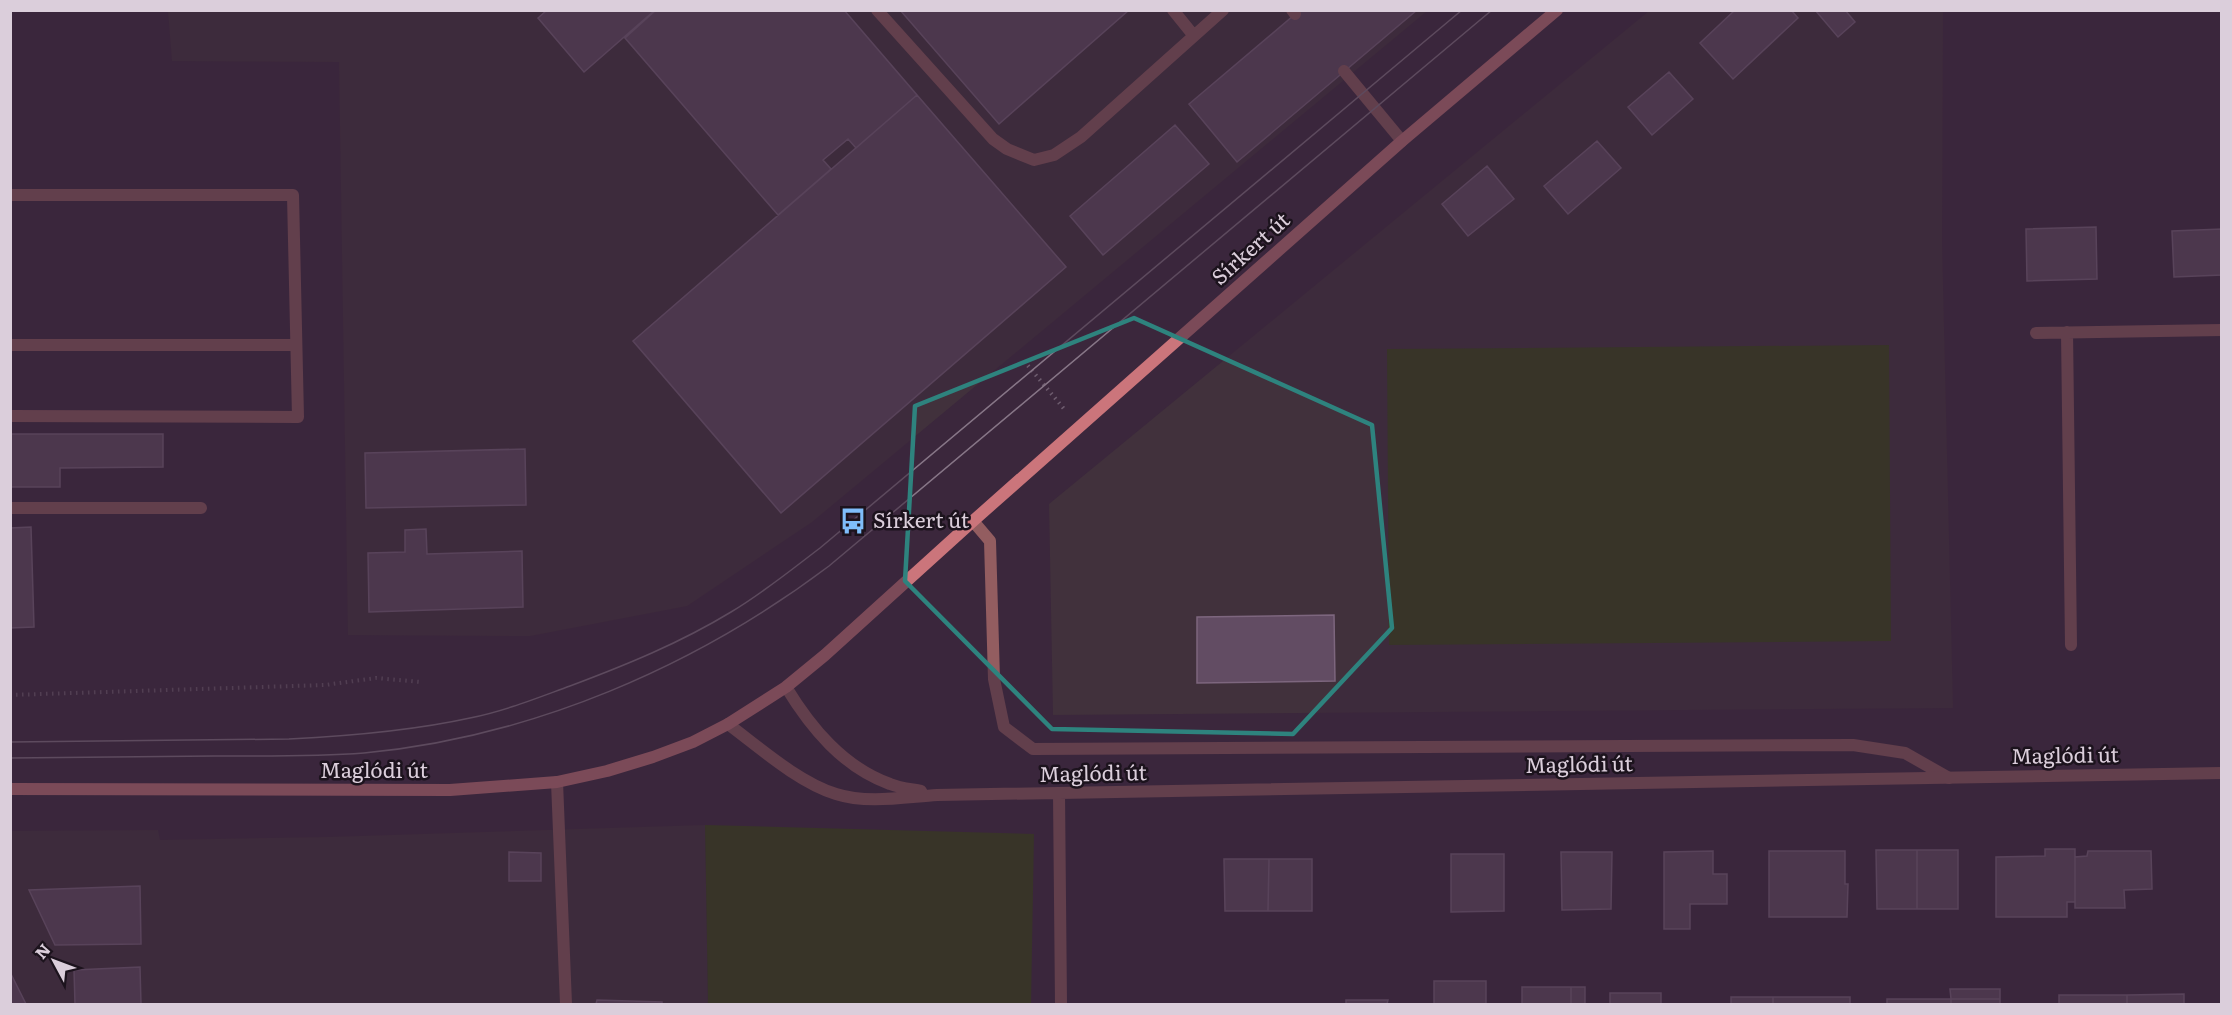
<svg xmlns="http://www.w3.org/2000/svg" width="2232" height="1015" viewBox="0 0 2232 1015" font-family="Literata,serif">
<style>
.industrial{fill:#41313c}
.green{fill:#354511}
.building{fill:#624c63;stroke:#7d667e;stroke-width:1.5}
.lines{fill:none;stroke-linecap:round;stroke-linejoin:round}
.path{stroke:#6d5c6e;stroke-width:4;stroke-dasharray:1.5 4.5;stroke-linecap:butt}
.lane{stroke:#935d60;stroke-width:12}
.street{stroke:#935d60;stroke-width:12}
.secondary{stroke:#cb757b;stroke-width:12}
.tram{stroke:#877687;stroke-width:1.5}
.marked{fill:none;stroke:#2e837e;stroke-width:4.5;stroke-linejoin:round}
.labels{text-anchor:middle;stroke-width:5;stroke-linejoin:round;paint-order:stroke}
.street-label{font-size:21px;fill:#dbcedb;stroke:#1c131d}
.poi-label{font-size:21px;fill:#dbcedb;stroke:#1c131d;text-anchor:start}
</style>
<rect width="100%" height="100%" fill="#3b273c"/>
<path class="industrial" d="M168,11H1427L812,522L687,606L530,636L348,635L339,62L172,61Z
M1649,11H1943L1942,243L1953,708L1053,715L1049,504Z
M705,825L708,1004H11L10,831L158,830L160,840L329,837Z"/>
<path class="green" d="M1889,345L1891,641L1389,645L1387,349Z
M705,825L1034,834L1031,1004H708Z"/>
<path class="building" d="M547,10H655L584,72L538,18Z
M656,10H844L917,95L856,148L848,139L823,160L831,169L778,215L625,38Z
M900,10H1129L999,124Z
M1300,10H1417L1237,162L1189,104Z
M1735,10H1791L1798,18L1733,79L1700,43Z
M1815,10H1845L1855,22L1838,37Z
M1669,72L1693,99L1652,135L1628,107Z
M917,95L1066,267L781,513L633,341Z
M1175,125L1209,164L1103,255L1070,216Z
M1597,141L1621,168L1568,214L1544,186Z
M1487,166L1514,199L1468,236L1442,204Z
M2096,227L2097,279L2027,281L2026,229Z
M2222,229V275L2174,277L2172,231Z
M10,434H163V467L60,468V487H10Z
M525,449L526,505L366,508L365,453Z
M31,527L34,627L10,628V528Z
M426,529L427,554L522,551L523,607L369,612L368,553L405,552V530Z
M1334,615L1335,681L1197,683V617Z
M2045,849H2075V902H2067V917H1996V857L2045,856Z
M1876,850H1917V909H1877Z
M1917,850H1958V909H1917Z
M1713,851V874H1727V904H1690V929H1664V852Z
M1769,851H1845V884H1848L1847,917H1769Z
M2088,851H2151L2152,889L2124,890L2125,908H2075V857L2087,856Z
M509,852L541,853V881H509Z
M1561,852H1612L1611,909L1562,910Z
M1451,854H1504V911L1451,912Z
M1224,859H1269L1268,911H1225Z
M1269,859H1312V911H1268Z
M140,886L141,944L55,945L29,890Z
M140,967L141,1004H75L74,970Z
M10,972L26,1004H10Z
M1434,981H1486V1004H1434Z
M1522,987H1571V1004H1522Z
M1571,987H1585V1004H1571Z
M1950,989H2000V999H1951Z
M1610,993H1661V1004H1610Z
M2184,994V1004H2127V995Z
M2059,995H2127V1004H2059Z
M1731,997H1773V1004H1731Z
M1773,997H1850V1004H1773Z
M1887,999H1951V1004H1887Z
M1951,999H2000V1004H1951Z
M597,1000L662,1002V1004H596Z
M1346,1000H1388L1387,1004H1346Z"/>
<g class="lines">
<path class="path" d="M1024,361L1065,410
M10,695L325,685L376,678L421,682"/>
<path class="lane" d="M877,10L993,139L1007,149L1034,160L1054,155L1081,137L1223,10
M1173,10L1194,36
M1292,10L1295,14
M1344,71L1402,141
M10,195H293L298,417L10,416
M2067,332L2071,645
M2036,333L2222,330
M10,345H295
M10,508H201
M973,521L990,541L994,679L1004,727L1033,749L1853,745L1905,753L1949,778
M557,782L566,1004"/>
<path class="street" d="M786,687C811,728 843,767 890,784C900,788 911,789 921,791
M728,724C760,748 798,782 836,794C867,804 905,797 937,795L2222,773
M1059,794L1061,1004"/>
<path class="secondary" d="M10,789L450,790L557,782L607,771L653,757L693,742L728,724L786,687L825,655L973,521L1402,141L1557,10"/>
<path class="tram" d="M10,742L289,739C350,736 411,731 470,718C505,711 537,698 570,686C626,665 680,643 731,612C763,593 791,570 820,548L1462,10
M10,758C78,757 146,757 214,756C264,756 314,757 364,753C532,737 695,667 829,566L1492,10"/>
</g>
<path d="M0 0H2232V1015H0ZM1134,318L1372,425L1392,628L1293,734L1052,729L905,581L915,406Z" fill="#3b273c" fill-opacity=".55" fill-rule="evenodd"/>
<path class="marked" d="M1134,318L1372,425L1392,628L1293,734L1052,729L905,581L915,406Z"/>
<defs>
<g id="bus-bare" transform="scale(2.07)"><path d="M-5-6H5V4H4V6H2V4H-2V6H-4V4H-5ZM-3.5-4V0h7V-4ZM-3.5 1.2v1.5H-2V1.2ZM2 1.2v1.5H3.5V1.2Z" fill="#7fbdfa" stroke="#1c131d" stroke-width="2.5" paint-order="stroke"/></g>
</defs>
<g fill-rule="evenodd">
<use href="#bus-bare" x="853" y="521"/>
</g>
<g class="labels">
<g class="street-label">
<text transform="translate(1251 249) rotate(-42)" y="7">Sírkert út</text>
<text transform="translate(2065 756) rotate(-1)" y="7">Maglódi út</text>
<text transform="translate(1579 765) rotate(-1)" y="7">Maglódi út</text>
<text x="374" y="778">Maglódi út</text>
<text transform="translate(1093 774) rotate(-1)" y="7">Maglódi út</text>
</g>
<g class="poi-label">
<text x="873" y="528">Sírkert út</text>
</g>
</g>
<rect width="2232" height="1015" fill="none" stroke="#dbcedb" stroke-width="24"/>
<g transform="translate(54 961) rotate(311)" stroke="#1c131d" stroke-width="4.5" paint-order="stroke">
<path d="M0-4.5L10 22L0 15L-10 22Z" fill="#dbcedb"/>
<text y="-9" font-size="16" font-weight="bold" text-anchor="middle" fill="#dbcedb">N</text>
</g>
</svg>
